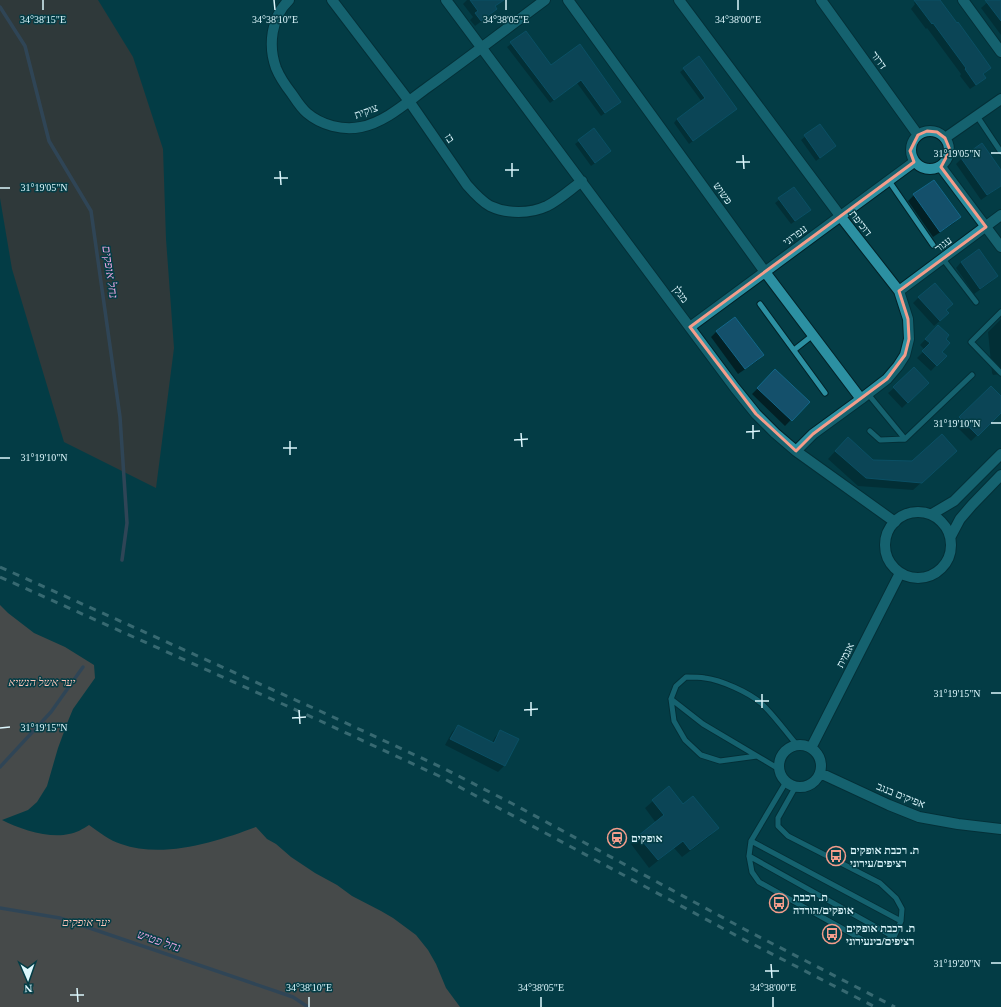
<svg xmlns="http://www.w3.org/2000/svg" width="1001" height="1007" viewBox="0 0 1001 1007" font-family="'Times New Roman',Heebo,serif">
<style>
.green{fill:#64362d}
.forest{fill:#985c50}
.shadow{fill:#0007}
.lines{fill:none;stroke-linecap:round;stroke-linejoin:round}
.stream{stroke:#65516c;stroke-width:3.5}
.building{fill:#14506b;stroke:#13678a}
.service-casing{stroke:#032127;stroke-width:7}
.minor-casing{stroke:#032127;stroke-width:12}
.tertiary-casing{stroke:#032127;stroke-width:12}
.service{stroke:#2c90a2;stroke-width:5}
.minor{stroke:#2c90a2;stroke-width:10}
.tertiary{stroke:#2c90a2;stroke-width:10}
.rail{stroke:#77a0a7;stroke-width:3;stroke-dasharray:7 7;stroke-linecap:butt}
.marked{fill:none;stroke:#f49d8b;stroke-width:3;stroke-linejoin:round}
.ticks{fill:none;stroke:#dcf6fc;stroke-width:1.5}
.labels{text-anchor:middle;stroke-width:3;stroke-linejoin:round;paint-order:stroke}
.street-label{font-size:11px;fill:#dcf6fc;stroke:#043d46}
.park-label{font-size:11px;font-style:italic;fill:#fdc5b8;stroke:#043d46}
.poi-label{font-size:11px;font-weight:bold;fill:#dcf6fc;stroke:#043d46;text-anchor:start}
.water-label{font-size:12px;font-style:italic;fill:#eaa4de;stroke:#043d46}
.ticks-label{font-size:10px;text-anchor:middle;fill:#dcf6fc;stroke:#043d46;stroke-width:3;stroke-linejoin:round;paint-order:stroke}
</style>
<rect width="100%" height="100%" fill="#043d46"/>
<path class="green" d="M0,0H98L133,57L163,149L166,239L174,348L156,488L64,442L12,269L0,198Z"/>
<path class="forest" d="M0,605L8,613L34,633L65,647L94,665L95,678L73,709L68,721L58,748L47,786L37,802L28,810L2,820C19,829 50,839 69,834C76,833 83,829 89,825C99,832 110,841 121,844C163,859 216,842 256,827L267,839L276,844L291,857L315,873L337,885L352,896L381,911L393,918L416,935L428,950L436,964L446,988L460,1007H0Z"/>
<path class="shadow" d="M467,0H495L498,3L494,7L496,9L490,15L475,26L470,20L473,17L463,4Z
M916,0H939L990,68L983,75L985,78L979,83L970,89L960,76L961,74L927,28L926,29L911,9L915,4L914,3Z
M990,0H1001V35L981,8Z
M526,32L551,66L580,45L620,102L601,116L577,83L550,103L507,47Z
M684,69L732,112L689,144L674,123L677,119L702,102L680,72Z
M819,125L835,146L816,161L801,140Z
M579,141L606,155L591,166L575,144Z
M961,159L1001,172V186L981,200L956,164Z
M934,181L959,217L954,223L933,237L908,201L914,195Z
M794,188L806,213L791,224L775,203Z
M978,250L997,276L991,282L974,294L956,268L961,262Z
M919,297L945,311L942,319L934,326L913,303Z
M1001,319V374L993,375L992,373L988,332Z
M938,326L941,352L945,356L931,371L917,358L925,350L920,345Z
M716,332L763,355L757,361L738,374L711,337Z
M775,371L808,402L785,426L752,394Z
M894,388H922L902,408L888,393Z
M991,388L1001,398V412L971,441L954,424Z
M840,446L872,461L912,462L948,459L913,490L858,486L828,459Z
M458,726L492,743L495,737L500,732L517,740L504,766L498,772L445,745L452,732Z
M653,801L717,828L710,836L682,857L674,848L649,868L631,844L639,836L656,823L645,808Z"/>
<g class="lines">
<path class="stream" d="M0,7L25,46L49,141L91,211L120,417L127,523L122,560
M0,767L51,712L83,667
M0,908L60,918L293,997L308,1007"/>
</g>
<path class="building" d="M470,0H504L495,6L497,9L481,21L475,13L478,11Z
M914,0H940L957,23L958,22L979,51L991,68L983,74L986,78L976,85L965,69L966,68L933,23L932,24Z
M985,0H1001V21Z
M526,31L551,65L580,44L621,102L605,113L581,80L554,100L510,42Z
M699,56L737,109L693,141L677,119L705,98L683,68Z
M820,124L836,146L820,158L804,135Z
M594,128L611,151L595,163L578,140Z
M982,143L1001,170V186L987,195L961,158Z
M934,180L961,217L940,232L913,194Z
M794,187L811,210L795,221L778,198Z
M979,249L998,276L980,289L961,262Z
M935,283L953,304L946,310L949,313L940,321L918,297Z
M735,317L764,355L745,369L716,331Z
M938,325L949,335L946,339L950,343L942,352L947,356L937,366L922,351L930,343L925,339Z
M914,367L929,383L908,403L893,387Z
M775,369L810,402L792,421L757,388Z
M991,386L1001,396V413L978,436L959,417Z
M942,434L957,451L922,483L866,478L835,451L848,437L873,460L912,461Z
M458,725L494,743L500,730L519,739L505,766L450,739Z
M669,786L683,804L693,796L719,828L690,850L683,841L658,860L638,836L664,815L652,800Z"/>
<g class="lines">
<g class="service-casing">
<path id="service" d="M977,116L1001,152
M889,181L933,245
M943,259L976,302
M760,304L825,393
M1001,312L971,342L1001,373
M794,350L813,335
M868,394L905,439
M870,431L880,440L905,439L972,375
M671,699L703,724L779,769
M757,756L720,761L701,755L685,740L674,721L671,699L676,686L686,677C692,677 699,677 705,678C721,680 748,692 761,703C774,715 785,731 797,745
M786,782L751,841L749,856L752,872L759,882L863,940L880,942L894,937L901,921L902,909L896,898L880,883L788,836L778,826V818L796,786
M751,841L901,921
M749,856L894,937"/>
</g>
<g class="minor-casing">
<path id="minor" d="M289,0C271,17 268,46 276,68C280,78 285,85 292,94C296,100 301,108 307,113C321,125 343,131 361,127C386,122 407,102 428,87C467,59 506,29 545,0
M332,0L409,101L467,185C474,193 481,201 490,206C507,214 530,214 547,206C559,200 571,189 582,181
M446,0L735,388L756,414L775,433L796,451L895,522
M568,0L765,272L861,399
M679,0L841,217L899,291L908,319L909,339L905,355L898,366L887,379L861,399L813,434L796,451
M963,0L1001,52
M945,138L1001,99
M899,291L1001,215
M690,327L914,162"/>
</g>
<g class="tertiary-casing">
<path id="tertiary" d="M821,0L918,135
M911 150a19 19 0 1 1 38 0a19 19 0 1 1-38 0Z
M941,167L1001,247
M885 545a33 33 0 1 1 66 0a33 33 0 1 1-66 0Z
M932,514L954,501L1001,454
M951,536L960,519L972,505L1001,475
M779 766a21 21 0 1 1 42 0a21 21 0 1 1-42 0Z
M811,748L900,573
M820,773L889,805L919,817L958,824L1001,829"/>
</g>
<use href="#service" class="service"/>
<use href="#minor" class="minor"/>
<use href="#tertiary" class="tertiary"/>
<path class="rail" d="M0,567L320,711L443,768L513,804L744,929L895,1007
M0,577L316,719L439,776L739,937L875,1007"/>
</g>
<path d="M0 0H1001V1007H0ZM927,131L937,132L945,138L950,150L941,167L986,227L899,291L908,319L909,339L905,355L887,379L813,434L796,451L756,414L690,327L914,162L910,151L918,135Z" fill="#043d46" fill-opacity=".55" fill-rule="evenodd"/>
<path class="marked" d="M927,131L937,132L945,138L950,150L941,167L986,227L899,291L908,319L909,339L905,355L887,379L813,434L796,451L756,414L690,327L914,162L910,151L918,135Z"/>
<path class="ticks" d="M43,0V10M274,0L275,10M506,0V10M738,0V10M991,153H1001M743,155L744,169M736,162H750M512,163V177M505,170H519M280,171L281,185M274,178H288M0,188H10M991,423H1001M753,425V439M746,432L760,431M521,433L522,447M514,440L528,439M290,441V455M283,448H297M0,458H10M991,693H1001M762,694V708M755,701H769M531,702V716M299,710L300,724M524,710L538,709M292,718L306,717M0,728L10,727M991,963H1001M771,964L772,978M765,971H779M77,988L78,1002M70,995H84M309,997V1007M541,997V1007M773,997V1007"/>
<defs>
<g id="station-ring" transform="scale(1)"><circle r="9.5" fill="#043d46" stroke="#f49d8b" stroke-width="1.5"/><path d="M-3-6H3Q5-6 5-4V2Q5 4 3 4L4.5 6H3L1.5 4h-3L-3 6H-4.5L-3 4Q-5 4-5 2V-4Q-5-6-3-6ZM-3.5-4v3h7v-3ZM-3.5 1v1.5H-2V1ZM2 1v1.5H3.5V1Z" fill="#f49d8b"/></g>
<g id="bus-ring" transform="scale(1)"><circle r="9.5" fill="#043d46" stroke="#f49d8b" stroke-width="1.5"/><path d="M-5-6H5V4H4V6H2V4H-2V6H-4V4H-5ZM-3.5-4V0h7V-4ZM-3.5 1.2v1.5H-2V1.2ZM2 1.2v1.5H3.5V1.2Z" fill="#f49d8b"/></g>
</defs>
<g fill-rule="evenodd">
<use href="#station-ring" x="617" y="838"/>
<use href="#bus-ring" x="836" y="856"/>
<use href="#bus-ring" x="779" y="903"/>
<use href="#bus-ring" x="832" y="934"/>
</g>
<g class="labels">
<g class="street-label">
<text transform="translate(879 60) rotate(54)" y="4">דרור</text>
<text transform="translate(366 111) rotate(-20)" y="4">צוקית</text>
<text transform="translate(450 138) rotate(55)" y="4">בז</text>
<text transform="translate(723 193) rotate(54)" y="4">פשוש</text>
<text transform="translate(861 223) rotate(52)" y="4">דוכיפת</text>
<text transform="translate(795 235) rotate(-36)" y="4">עפרוני</text>
<text transform="translate(943 244) rotate(-37)" y="4">עגור</text>
<text transform="translate(681 294) rotate(53)" y="4">מגלן</text>
<text transform="translate(845 655) rotate(-63)" y="4">אגמית</text>
<text transform="translate(901 795) rotate(22)" y="4">אפיקים בנגב</text>
</g>
<g class="park-label">
<text x="42" y="686">יער אשל הנשיא</text>
<text x="86" y="926">יער אופקים</text>
</g>
<g class="poi-label">
<text x="631" y="842">אופקים</text>
<text x="850" y="854">ת. רכבת אופקים<tspan x="850" dy="13">רציפים/עירוני</tspan></text>
<text x="793" y="901">ת. רכבת<tspan x="793" dy="13">אופקים/הורדה</tspan></text>
<text x="846" y="932">ת. רכבת אופקים<tspan x="846" dy="13">רציפים/בינעירוני</tspan></text>
</g>
<g class="water-label">
<text transform="translate(110 272) rotate(82)" y="4">נחל אופקים</text>
<text transform="translate(159 941) rotate(19)" y="4">נחל פטיש</text>
</g>
</g>
<g class="ticks-label">
<text x="43" y="23">34°38'15"E</text>
<text x="275" y="23">34°38'10"E</text>
<text x="506" y="23">34°38'05"E</text>
<text x="738" y="23">34°38'00"E</text>
<text x="957" y="157">31°19'05"N</text>
<text x="44" y="191">31°19'05"N</text>
<text x="957" y="427">31°19'10"N</text>
<text x="44" y="461">31°19'10"N</text>
<text x="957" y="697">31°19'15"N</text>
<text x="44" y="731">31°19'15"N</text>
<text x="957" y="967">31°19'20"N</text>
<text x="309" y="991">34°38'10"E</text>
<text x="541" y="991">34°38'05"E</text>
<text x="773" y="991">34°38'00"E</text>
</g>
<g transform="translate(28 979) rotate(178)" stroke="#043d46" stroke-width="3" paint-order="stroke">
<path d="M0-3L7 15L0 10L-7 15Z" fill="#dcf6fc"/>
<text y="-6" font-size="11" font-weight="bold" text-anchor="middle" fill="#dcf6fc">N</text>
</g>
</svg>
